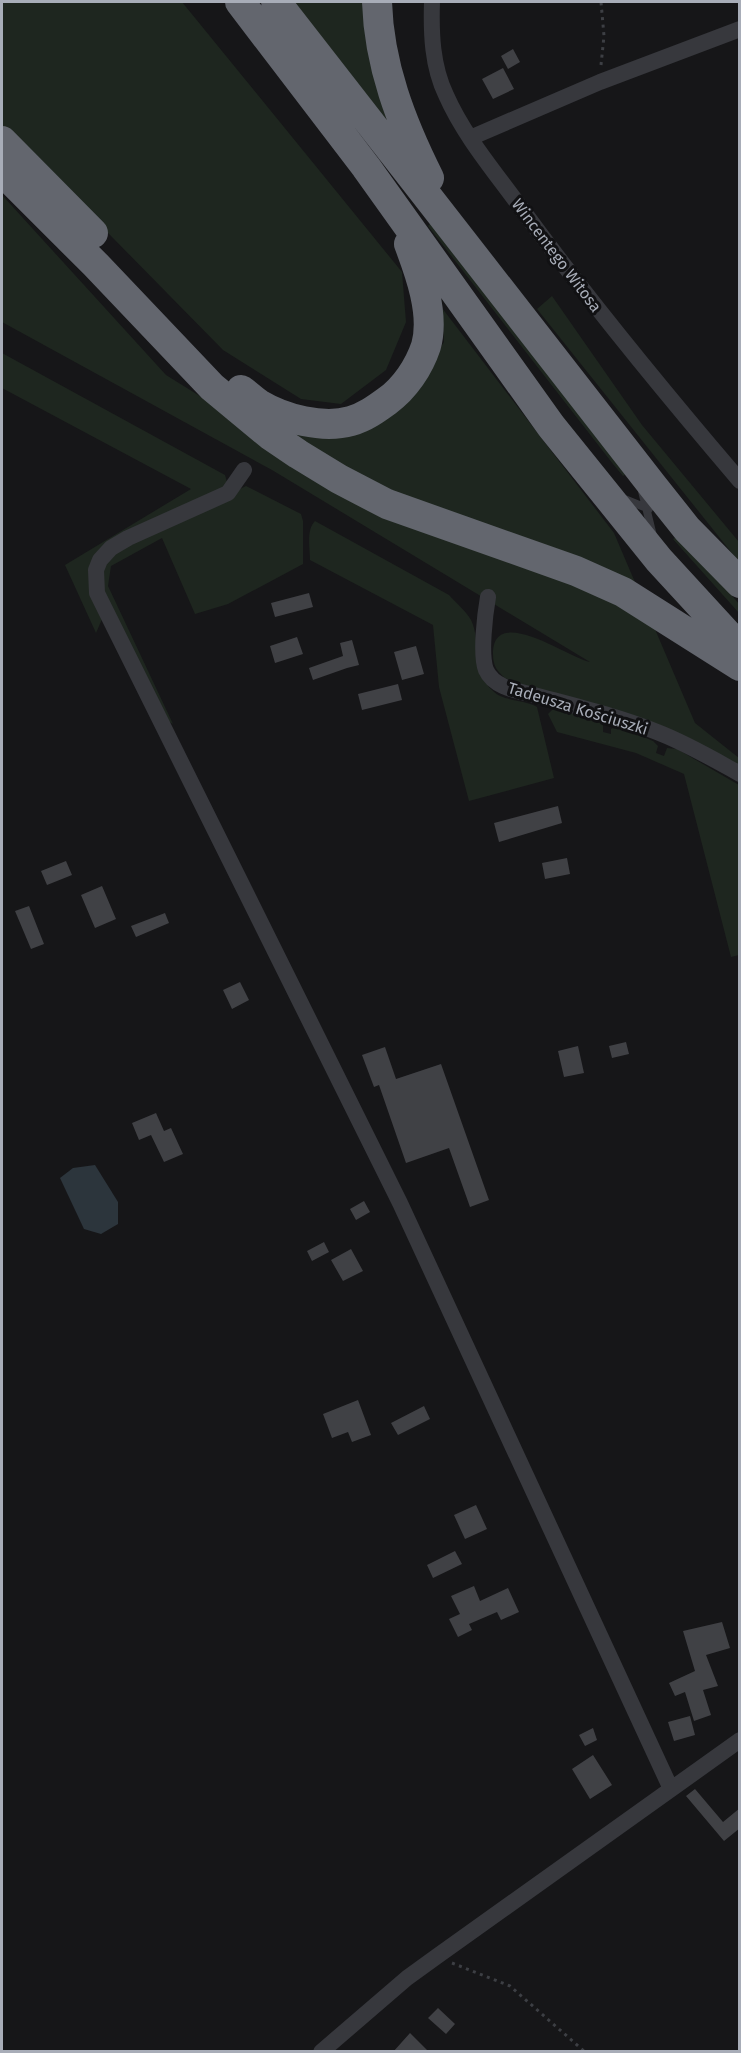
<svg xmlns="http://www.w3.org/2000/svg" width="741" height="2053" viewBox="0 0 741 2053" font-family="'Fira Sans',sans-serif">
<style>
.green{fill:#1e261f}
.water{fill:#2c353c}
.building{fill:#404145}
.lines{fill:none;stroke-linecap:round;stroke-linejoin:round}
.path{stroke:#3d3f44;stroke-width:3;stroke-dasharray:3 4.5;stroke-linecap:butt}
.service{stroke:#37383d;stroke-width:8}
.minor{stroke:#37383d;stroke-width:16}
.motorway{stroke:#63666e;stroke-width:30}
.labels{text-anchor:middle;stroke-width:6;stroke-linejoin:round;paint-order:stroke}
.street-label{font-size:16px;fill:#a8adb8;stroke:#111113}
</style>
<rect width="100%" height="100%" fill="#161618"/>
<path class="green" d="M2,2H182L402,272L406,322L386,370L341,404L301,399L223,350L2,125Z
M290,2H369L391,122L386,125Z
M2,195L166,375L277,444L296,430L421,377L444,342L442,308L614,533L695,723L739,758V767L505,678C497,671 493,666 493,654C493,603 569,658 590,662L272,470L2,322Z
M433,220L629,472L623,476L613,464L428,226Z
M552,296L642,425L739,542V562L537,309Z
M2,353L225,475L227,482L226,487L100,553L102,619L96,633L65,565L191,489L2,388Z
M246,486L301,514L303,521V564L228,604L195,614L162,538L111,566L108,586L173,724L168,721L101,590L105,564L115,551Z
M315,521L449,595C456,603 466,611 471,620C482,643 470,670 493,691C504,702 524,699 537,707L554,778L469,801L439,687L433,625L310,560C310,548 306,530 315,521Z
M680,534L739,604V613L673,539Z
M554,708L599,721L603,725V732L611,734V729L617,726L653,741L658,746L656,753L664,756L667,748L677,749L739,785V955L731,957L684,774L636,753L557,732L548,714Z"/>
<path class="water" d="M95,1165L118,1202V1224L101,1234L84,1229L60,1178L73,1168Z"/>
<path class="building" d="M513,49L520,62L508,69L501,56Z
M503,68L514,89L493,99L482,79Z
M309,593L313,607L275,617L271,603Z
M297,637L303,654L275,663L270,646Z
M352,640L359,665L347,668L313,680L309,668L343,656L340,643Z
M416,646L424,674L402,680L394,652Z
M398,684L402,700L362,710L358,694Z
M558,806L562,823L499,842L494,823Z
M567,858L570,874L545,879L542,863Z
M66,861L72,875L47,885L41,871Z
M102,886L116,919L95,928L81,895Z
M29,906L44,944L31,949L15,911Z
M165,913L169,923L136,937L131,926Z
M240,982L249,1000L232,1009L223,990Z
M626,1042L629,1054L612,1058L609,1046Z
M578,1046L584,1073L564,1077L558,1051Z
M385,1047L396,1079L441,1064L489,1200L470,1207L449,1148L406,1163L379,1085L374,1087L362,1055Z
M156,1113L164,1131L171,1128L183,1154L164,1162L151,1135L139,1140L132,1123Z
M364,1201L370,1212L356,1220L350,1209Z
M324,1242L329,1252L312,1261L307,1251Z
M351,1249L363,1271L343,1281L331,1260Z
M358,1400L371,1435L352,1442L348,1432L332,1438L323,1414Z
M424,1406L430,1419L398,1435L391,1423Z
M476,1505L487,1529L465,1539L454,1515Z
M455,1551L462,1564L433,1578L427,1565Z
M474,1586L480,1601L508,1588L519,1612L501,1620L497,1612L469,1624L472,1630L458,1637L449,1619L460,1614L451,1596Z
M722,1622L730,1648L706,1655L718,1686L703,1690L711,1715L694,1721L685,1692L675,1696L669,1683L695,1671L683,1631Z
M690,1716L695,1735L674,1741L668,1722Z
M593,1728L597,1740L585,1746L579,1735Z
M593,1755L612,1785L590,1799L572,1769Z
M695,1789L723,1822L740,1808V1828L724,1841L686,1796Z
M438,2008L455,2024L446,2034L428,2018Z
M410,2033L429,2052H393Z"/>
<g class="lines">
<path class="path" d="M601,65L604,36L601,2
M452,1963L510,1986L585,2052"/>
<path class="service" d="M642,491L653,536
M622,498L649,509"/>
<path class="minor" d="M432,2C431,33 432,66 446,95C464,136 495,172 521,208C590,302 664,392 740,481
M470,138L600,82L740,29
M244,470L228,493L128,538L111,548L100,560L96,570L97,593L400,1203L671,1789
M488,597C485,614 480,655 486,670C494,688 518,691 534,695C575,706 617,716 657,732C686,743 713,759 740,774
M321,2052L407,1978L436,1957L740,1740"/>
<path class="motorway" d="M240,2L366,167L551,426L659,560L740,648
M276,2L652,485L687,529L740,583
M377,2C379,65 401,122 429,178
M2,141L93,233
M2,171L95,264L212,387L270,435L298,454L339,479L387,504L576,571L623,592L740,666
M241,390C247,394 253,400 259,404C284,419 323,429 351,421C365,417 376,409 387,401C405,388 419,367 426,346C435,314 420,273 409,244"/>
</g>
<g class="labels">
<g class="street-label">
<text transform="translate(557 255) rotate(53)" y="6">Wincentego Witosa</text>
<text transform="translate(578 708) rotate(17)" y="6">Tadeusza Kościuszki</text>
</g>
</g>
<rect width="741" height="2053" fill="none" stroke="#a8adb8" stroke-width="6"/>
</svg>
